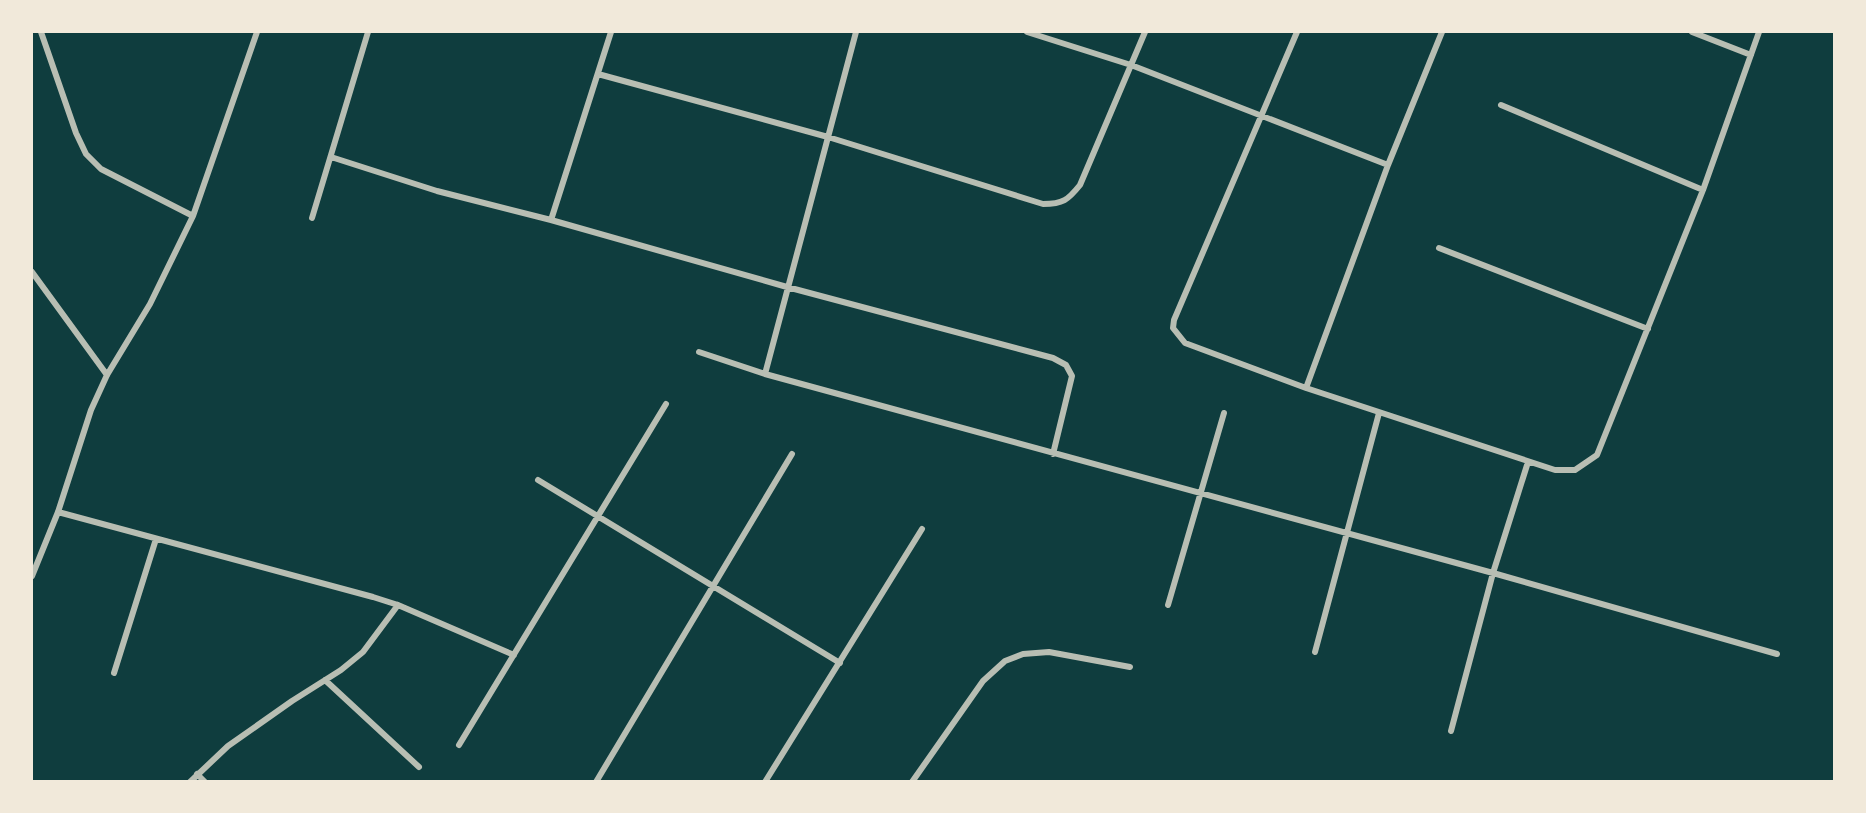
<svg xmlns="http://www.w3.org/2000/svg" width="1866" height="813" viewBox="0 0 1866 813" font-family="'Libre Baskerville',serif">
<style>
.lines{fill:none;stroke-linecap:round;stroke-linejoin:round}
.minor{stroke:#b8beb3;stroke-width:6}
</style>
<rect width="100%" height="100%" fill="#0f3d3e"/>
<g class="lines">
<path class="minor" d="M41,32L76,133L86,154L101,169L193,216
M1027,32L1131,65L1388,165
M1297,32L1174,320L1173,328L1185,343L1306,388
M1442,32L1388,165L1306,388L1555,470H1575L1597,455L1703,190L1759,32
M1692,32L1751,55
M598,74L828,137L1043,204C1063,204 1068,200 1080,185L1145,32
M1501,105L1703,190
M331,157L437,191L551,220L787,287L1053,358L1066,365L1072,376L1053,454
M312,218L368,32
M551,220L611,32
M1439,248L1648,329
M32,272L107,375
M699,352L765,374L1493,573L1777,654
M765,374L856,32
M538,480L840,663
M58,512L373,597L398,605L514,655
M32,576L58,512L91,410L107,375L150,304L193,216L257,32
M1168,605L1224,413
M1315,652L1379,413
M114,673L156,539
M325,680L419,767
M1451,731L1493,573L1528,462
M459,745L666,404
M197,774L205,782
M190,782L228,746L292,701L341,670L363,652L398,605
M596,782L792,454
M765,782L922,529
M912,782L983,681L1005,661L1023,654L1049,652L1130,667"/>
</g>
<rect width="1866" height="813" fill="none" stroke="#f1e9da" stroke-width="66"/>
</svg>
